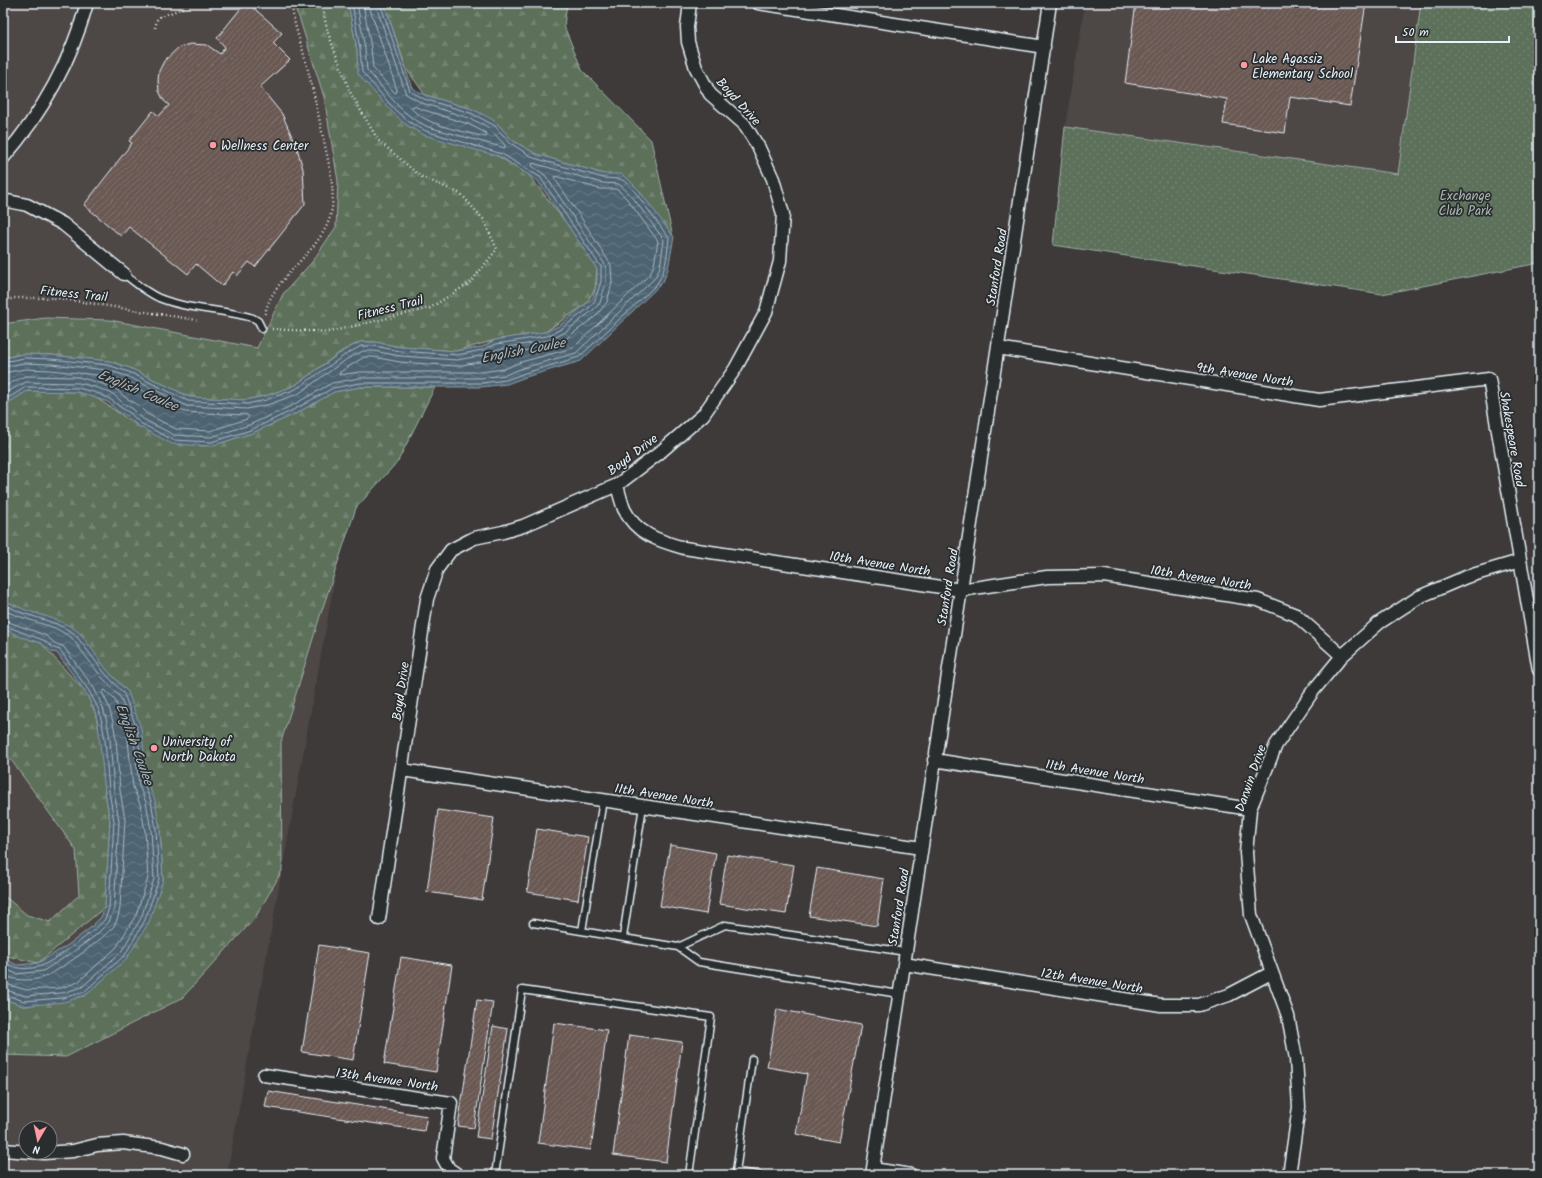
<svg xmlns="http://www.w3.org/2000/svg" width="1542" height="1178" viewBox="0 0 1542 1178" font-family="Kalam,sans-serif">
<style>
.built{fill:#4d4645;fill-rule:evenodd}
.grass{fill:url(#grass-dots);stroke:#a2b0a9}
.forest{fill:url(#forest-firs);stroke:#a2b0a9}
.water{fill:url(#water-waves);stroke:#8c9ca8}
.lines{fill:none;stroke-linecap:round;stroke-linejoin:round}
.shore{stroke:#aab9c2;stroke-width:1}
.building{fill:url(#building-hatch);stroke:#e8f1f8}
.lane-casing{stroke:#e8f1f8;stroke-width:9}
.street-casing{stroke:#e8f1f8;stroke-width:15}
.path{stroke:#e8f1f8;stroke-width:2.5;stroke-dasharray:1 3;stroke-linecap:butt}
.lane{stroke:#2a2d2e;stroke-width:6}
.street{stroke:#2a2d2e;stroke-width:12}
.poi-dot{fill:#ff9aa2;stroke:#2a2d2e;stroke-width:1.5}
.labels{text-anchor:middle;stroke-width:3.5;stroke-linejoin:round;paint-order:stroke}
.poi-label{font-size:13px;fill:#e8f1f8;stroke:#2a2d2e;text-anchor:start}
.street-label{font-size:13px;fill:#e8f1f8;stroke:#2a2d2e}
.park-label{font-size:13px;fill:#a9b6b1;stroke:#2a2d2e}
.water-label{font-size:14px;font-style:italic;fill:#aab9c2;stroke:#2a2d2e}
</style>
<defs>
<pattern id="grass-dots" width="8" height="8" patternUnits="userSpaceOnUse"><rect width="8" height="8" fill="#5b6f5a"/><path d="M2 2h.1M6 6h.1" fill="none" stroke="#738472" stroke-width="1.8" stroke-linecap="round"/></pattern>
<pattern id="forest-firs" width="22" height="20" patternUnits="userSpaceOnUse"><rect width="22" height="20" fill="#5b6f5a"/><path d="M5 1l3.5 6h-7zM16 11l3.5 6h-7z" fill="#738472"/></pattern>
<pattern id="water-waves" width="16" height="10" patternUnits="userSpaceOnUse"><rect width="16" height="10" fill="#4e6472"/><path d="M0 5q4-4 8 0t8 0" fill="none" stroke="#687b87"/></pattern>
<pattern id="building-hatch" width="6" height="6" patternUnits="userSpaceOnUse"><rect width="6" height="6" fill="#6a5953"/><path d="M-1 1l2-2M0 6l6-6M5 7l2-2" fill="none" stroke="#7f716c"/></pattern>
</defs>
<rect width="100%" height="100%" fill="#3d3a39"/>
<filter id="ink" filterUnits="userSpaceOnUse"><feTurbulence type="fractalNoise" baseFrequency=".025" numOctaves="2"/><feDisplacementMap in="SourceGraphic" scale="8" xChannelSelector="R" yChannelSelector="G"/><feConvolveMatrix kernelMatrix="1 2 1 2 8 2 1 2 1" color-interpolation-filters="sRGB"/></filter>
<g filter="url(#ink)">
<path class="built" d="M3,3H424L409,113L571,201L617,236L581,329L373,368L227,1175H3ZM26,1128H50V1152H26Z
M1085,3H1421L1398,174L1065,127Z"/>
<path class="grass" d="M1421,3H1539V263L1382,294L1053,245L1065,127L1398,174Z"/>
<path class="forest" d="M292,3H348L357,50L359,74L528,174L567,224L597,269L595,289L586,304L545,332L495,340L456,351L401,347L375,342H360L342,351L294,386L265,396L246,400L190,397L130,368L109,361L51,355L23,354L3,358V324L45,318L110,320L257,348L283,294L312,262L336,227L338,181L324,97L299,17Z
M384,3H567L564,26L582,70L651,140L673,237L638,189L604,174L536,154L512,140L496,122L472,109L425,95L406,68Z
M360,387H435L398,461L356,508L320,616L281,742L282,871L255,918L182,998L66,1057L3,1055V998L23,1006L86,995L107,976L163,880L160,829L148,784L128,692L107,670L21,608L3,600V406L27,391L77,392L95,397L138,426L211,446L252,433L295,414L334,392Z
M3,627L41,643L86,693L95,712L101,740L105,792L110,821L105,907L38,963L3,955V895L27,915L50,922L79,895L76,850L9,757L3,752Z"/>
<path class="water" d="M348,3H384L412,88L425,95L472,109L488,117L496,122L512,140L536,154L604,174H621L628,179L638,189L674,237L668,269L663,282L581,361L526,377L507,384L481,387H360L334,392L295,414L252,433L211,446L172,444L138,426L127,416L117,411L108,402L77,392L27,391L3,406V358L23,354L51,355L109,361L130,368L190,397L246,400L265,396L294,386L343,351L360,342H375L401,347L456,351L482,347L495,340L545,332L559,326L586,304L593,298L597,281V269L538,181L501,157L424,135L406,125L393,113L358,74L357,50Z
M3,600C10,603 16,606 23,609C43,616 65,620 81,634L107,670L128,692L141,728L148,784L155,800L160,829L163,880L149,922L127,958L86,995L64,1002L23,1006L3,998V958L17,965L38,963L68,945L89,929L101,917L105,907L110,821L105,792L98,724L95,712L86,693L57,653L52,652L41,643L21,637L3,628Z"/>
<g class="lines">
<path class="shore" d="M357,3L365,49L367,70L399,107L412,118L428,127L505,148V145L490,129L484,125L469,118L422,103L406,94L375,3
M363,3L371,48L373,68L394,92L396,93L397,90L370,9L369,3
M414,106L421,109L468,124L486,133L487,136L485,137C463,131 426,126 411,108Z
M555,176L600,189H616L619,191L627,199L658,241L654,265L650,274L573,348L521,362L504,369L480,372H360L339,375L340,372L364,357H373L400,362L456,366L485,361L500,355L551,346L567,338L596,316L607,302L612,283L611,265L580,216L555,179Z
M3,362L24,358L51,359L108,365L129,372L188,401L247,404L266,400L296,389L345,355L361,346H374L400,351L457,355L483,350L496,344L547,336L561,329L589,308L595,300L601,281V267L540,177L502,154L426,131L409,122L395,110L362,72L360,49L352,3
M3,367L24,363L51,364L107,370L127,376L187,406L247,409L267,405L298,394L347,359L363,351H374L400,356L457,360L485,355L498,349L549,340L564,333L592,311L600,303L606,282V268L604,263L545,175L532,166L533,163L602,183L619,184L631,195L664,240L660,267L655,278L576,353L523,368L505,375L480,378H360L332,383L291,406L249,425L211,437L174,435L143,419L133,409L123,403L113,394L98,388L79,383L26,382L3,394
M3,373L25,369L50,370L106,376L125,382L185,412L247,415L249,417L247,419L210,431L176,429L147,414L137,404L126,398L116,389L100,383L78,377L25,376L3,387
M3,401L26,387L78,388L97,393L110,399L120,407L130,413L140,423L173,440L211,442L251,430L293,410L333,388L360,383H481L506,380L525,373L579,357L654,287C666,274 667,255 669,238L635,192L626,182L620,179L603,178L534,158L510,143L494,125L486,121L471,113L424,99L410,91L380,3
M3,604L20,612L57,624L74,633L104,672L124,694L137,729L144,785L151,801L156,829L159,879L145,920L125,955L84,992L63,998L24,1001L3,994
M3,610L18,616L55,628L71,637L100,675L120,697L133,730L139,786L146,802L151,830L154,879L141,918L121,952L82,987L62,993L25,996L3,989
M3,620L45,635L56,644L63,646L94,688L103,708L107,722L110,739L114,791L119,821L114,909L109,922L95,936L73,952L43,971L17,974L3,968
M3,625L43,640L54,648L60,650L89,691L99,710L102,723L105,740L109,791L114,821L109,907C108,911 107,915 105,919C100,928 49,965 38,967C23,970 17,969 3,962
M3,975C15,981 28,981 42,978C55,974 106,937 114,926C117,921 119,914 120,908L125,820L120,790L116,739L113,722L109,707L102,692L105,690L115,700L127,732L133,787L140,804L145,831L148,878L136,915L116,948L78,982L61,988L26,990L3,983"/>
</g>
<path class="building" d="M245,3H248L282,33L273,43L290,60L260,87L282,114L297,148L303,169L305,204L255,267L249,262L237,276L233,272L222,286L196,264L188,274L129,227L121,236L84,205L132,143L129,141L153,111L159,116L169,105L164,101L159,91L158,81L159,71L164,61L179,47L190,44L207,45L220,54L225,47L217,38Z
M1136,3H1366L1350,106L1290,97L1285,133L1223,124L1227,99L1125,83Z
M438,810L494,818L482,900L427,892Z
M537,829L588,837L578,900L527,892Z
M670,845L716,853L706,914L660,906Z
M727,855L794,865L786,914L719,904Z
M817,868L884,879L877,926L809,916Z
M319,945L370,953L353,1060L302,1052Z
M401,957L452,965L436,1072L384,1064Z
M477,1000L493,1002L474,1128L458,1126Z
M777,1009L861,1025L839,1142L796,1134L807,1074L767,1067Z
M554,1023L607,1030L591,1150L538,1143Z
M493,1026L508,1029L491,1139L476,1137Z
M629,1035L682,1042L666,1162L613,1155Z
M268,1091L427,1116L424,1131L265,1107Z"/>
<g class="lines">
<g class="lane-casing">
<path id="lane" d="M124,274C135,283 146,292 159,298C189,310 222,309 253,318L258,321L262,329
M533,923L678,947L725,925L906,952
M582,931L603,800
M623,937L643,806
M678,947L699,962L899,994
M752,1059L736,1172L760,1175
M495,1175L522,990L711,1017L689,1175"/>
</g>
<g class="street-casing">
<path id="street" d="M758,3L1044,47
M3,158C42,114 72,59 87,3
M3,200L27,205L63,224L124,274
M998,348L1319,400L1489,379L1539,670
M617,485C619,493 621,501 624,509C636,534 659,541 684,548L961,590L1047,577L1104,576L1258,600L1296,615L1342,656
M934,760L1250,809
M402,770L921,848
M379,919L427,599L437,569L451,550L474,538L503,532L523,526L617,485L658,454L703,415L735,369L766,312L780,261L783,214L773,179L759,148L744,124L710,94L696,68L688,42L687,27L690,3
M904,964L1161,1005H1199L1229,995L1271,973
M264,1075L451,1103L443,1158L449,1169L458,1175
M3,1150L44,1153L73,1151L97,1145L123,1143L162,1148L183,1154
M873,1169L911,1175
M872,1175L1050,3
M1289,1175L1299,1107L1296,1059L1288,1016L1251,915L1246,853L1250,809L1276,745L1313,691L1342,656L1379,623L1419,597L1466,577L1520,561"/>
</g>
<path class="path" d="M155,28L157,20L160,17L185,7
M3,302L14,298H57L197,320
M265,314C272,275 326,251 332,208C335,181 326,153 321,127C316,104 311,81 305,59C302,45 290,16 293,3
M272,329L329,332L430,308L471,282L497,249L483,219L461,194L420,176L378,140L350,92L328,33L321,3"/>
<use href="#lane" class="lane"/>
<use href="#street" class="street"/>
</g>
</g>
<g class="poi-dot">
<circle cx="1244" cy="65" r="4"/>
<circle cx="213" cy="145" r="4"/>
<circle cx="154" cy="748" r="4"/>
</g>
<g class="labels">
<g class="poi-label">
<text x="1252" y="63">Lake Agassiz<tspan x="1252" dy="15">Elementary School</tspan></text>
<text x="221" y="150">Wellness Center</text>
<text x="162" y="746">University of<tspan x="162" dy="15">North Dakota</tspan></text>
</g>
<g class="street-label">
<text transform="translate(739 101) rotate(48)" y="5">Boyd Drive</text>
<text transform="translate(996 267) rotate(-81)" y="5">Stanford Road</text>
<text transform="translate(74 293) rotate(6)" y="5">Fitness Trail</text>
<text transform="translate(390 307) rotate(-14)" y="5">Fitness Trail</text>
<text transform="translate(1245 374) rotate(9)" y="5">9th Avenue North</text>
<text transform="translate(1513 439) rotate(80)" y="5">Shakespeare Road</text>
<text transform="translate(632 454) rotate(-37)" y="5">Boyd Drive</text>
<text transform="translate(880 563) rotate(9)" y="5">10th Avenue North</text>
<text transform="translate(1201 577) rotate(9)" y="5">10th Avenue North</text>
<text transform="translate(947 587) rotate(-81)" y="5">Stanford Road</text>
<text transform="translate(400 691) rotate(-82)" y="5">Boyd Drive</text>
<text transform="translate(1095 771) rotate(9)" y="5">11th Avenue North</text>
<text transform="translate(1250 778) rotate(-71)" y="5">Darwin Drive</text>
<text transform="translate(664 795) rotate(9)" y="5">11th Avenue North</text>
<text transform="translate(898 907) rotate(-81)" y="5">Stanford Road</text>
<text transform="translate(1092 980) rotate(9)" y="5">12th Avenue North</text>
<text transform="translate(387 1079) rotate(8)" y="5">13th Avenue North</text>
</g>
<g class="park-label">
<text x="1465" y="200">Exchange<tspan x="1465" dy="15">Club Park</tspan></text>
</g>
<g class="water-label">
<text transform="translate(523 350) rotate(-11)" y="5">English Coulee</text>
<text transform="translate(138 390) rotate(23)" y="5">English Coulee</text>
<text transform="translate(135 744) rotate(70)" y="5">English Coulee</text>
</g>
</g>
<rect width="1542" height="1178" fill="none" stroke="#2a2d2e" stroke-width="16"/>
<rect x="8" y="8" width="1526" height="1162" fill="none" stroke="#e8f1f8" stroke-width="1.5" filter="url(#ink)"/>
<g transform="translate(38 1140) rotate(189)"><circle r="19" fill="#2a2d2e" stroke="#767b7f"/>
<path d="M0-3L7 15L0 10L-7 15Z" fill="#ff9aa2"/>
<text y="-6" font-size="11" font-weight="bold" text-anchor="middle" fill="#e8f1f8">N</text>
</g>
<path d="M1396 36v6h113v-6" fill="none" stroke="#e8f1f8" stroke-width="2"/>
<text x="1402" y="36" font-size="12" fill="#e8f1f8" stroke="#2a2d2e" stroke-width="3" paint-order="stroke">50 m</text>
</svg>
